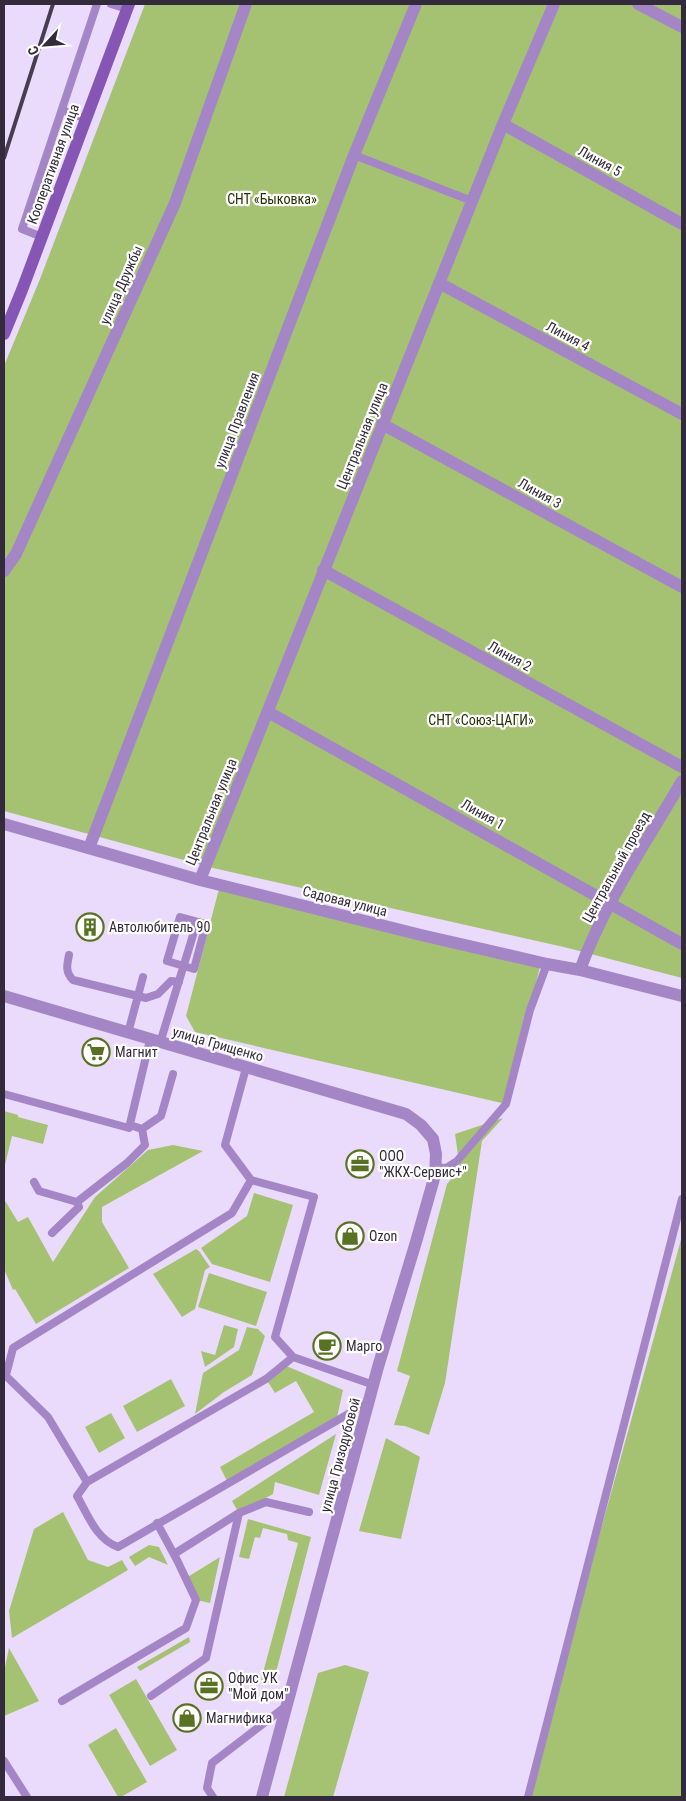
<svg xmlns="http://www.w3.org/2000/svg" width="686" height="1801" viewBox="0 0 686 1801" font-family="'Roboto Condensed',sans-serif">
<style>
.green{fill:#a5c273}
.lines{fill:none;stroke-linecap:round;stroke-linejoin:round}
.service{stroke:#a486c6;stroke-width:8}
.minor{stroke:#a486c6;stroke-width:12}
.secondary{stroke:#8656b5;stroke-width:12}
.rail{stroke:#463d4f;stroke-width:4}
.service-bridge{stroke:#a486c6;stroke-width:8}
.labels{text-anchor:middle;stroke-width:4.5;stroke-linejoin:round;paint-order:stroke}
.street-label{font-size:14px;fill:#332b3b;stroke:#fff}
.park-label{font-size:14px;fill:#243300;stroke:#fff}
.poi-label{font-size:14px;fill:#332b3b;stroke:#fff;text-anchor:start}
</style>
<rect width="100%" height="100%" fill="#eadbfd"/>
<path class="green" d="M145,4H682V978L568,948L213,868L4,811V366L40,279Z
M220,885L541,963L506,1104L195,1032L186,1016Z
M4,1111L18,1115V1117L48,1125L43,1144L12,1136L4,1169Z
M503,1118L482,1141L445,1383L429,1435L405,1426L394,1425L410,1376L397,1371L447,1184L460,1169L455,1134Z
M173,1145L203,1151L102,1207V1222L129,1268L36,1324L15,1289L13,1290L4,1269V1199L18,1222L28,1217L53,1262L95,1197L148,1150Z
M254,1193L293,1205L270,1282L212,1264L201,1248L247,1216Z
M682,1236V1797H527Z
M196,1249L199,1251L210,1267L205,1270L195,1309L182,1317L153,1274Z
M209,1273L267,1292L256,1326L198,1307Z
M224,1325L238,1329L234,1347L205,1367L201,1351L215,1355Z
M247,1327L258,1329L265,1336L252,1375L224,1392L195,1414L203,1373L239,1350Z
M284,1365L343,1390L336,1422L228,1483L220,1467L314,1412L296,1381L275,1393L266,1379Z
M171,1379L185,1406L137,1432L123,1406Z
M111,1413L125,1438L99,1453L85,1427Z
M336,1434L319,1495L275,1482L273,1494L239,1513L232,1501Z
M386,1438L420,1457L401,1539L359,1531Z
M63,1512L88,1560L108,1567L122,1560L128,1570L12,1638L9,1611L34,1529Z
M248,1519L311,1537L273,1684L261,1680L298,1543L288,1540L287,1534L263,1528L260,1538L255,1537L249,1559L239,1557Z
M149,1545L159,1547L168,1565L149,1557L135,1566L129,1557Z
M220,1557L210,1603L196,1600L186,1578Z
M189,1637L190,1642L140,1671L137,1667Z
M9,1648L39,1701L4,1716V1672Z
M345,1665L369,1672L333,1797H284L318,1673Z
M136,1679L177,1750L150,1766L109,1695Z
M116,1728L147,1782L121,1797H118L88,1745Z"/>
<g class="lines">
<path class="service" d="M111,4L127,9
M62,110L86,119
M354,155L472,201
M42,237L22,229L97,4
M180,917L206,924L194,969L167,961Z
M69,955C67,965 65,972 73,980L146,998L158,994L171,981L179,982
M160,1043L197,922
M246,1068L225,1145L251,1180L314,1197L275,1337L293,1357
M4,1094L129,1128L150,1040
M142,1129L161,1116L173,1074
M435,1167L446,1168L457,1161L506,1104L530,1010L547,964
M34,1182L39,1191L77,1202L127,1163L145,1145L142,1129L130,1125
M52,1233L79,1207L77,1202
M4,1374L48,1417L87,1482
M6,1375L13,1348L232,1213L251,1180
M369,1402L118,1547C96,1539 88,1515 77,1496L87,1482L266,1379L293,1357L374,1385
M174,1554L239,1513L266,1502L309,1512
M151,1696L206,1658L239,1513
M62,1701L186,1628L196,1600L177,1560L157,1523
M4,1761L27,1797
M213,1797L207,1788L212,1763L285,1707
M528,1797L682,1199"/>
<path class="minor" d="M638,4L682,27
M503,124L682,224
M439,283L682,414
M382,424L682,587
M323,570L682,767
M4,571L16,554L175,203L246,4
M268,712L682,944
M4,824L200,880L421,935L547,964L580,970L682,996
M89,848L354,155L416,4
M200,880L503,124L554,4
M580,970C604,903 646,843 682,781
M4,996L406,1114L421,1125L433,1139L436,1154L435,1175L416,1242L378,1367L262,1797"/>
<path class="secondary" d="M4,334L22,290L129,4"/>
<path class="rail" d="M4,158L53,4"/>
<path class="service-bridge" d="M128,1033L143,977"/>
</g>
<defs>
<g id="building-ring" transform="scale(1.4375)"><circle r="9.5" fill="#fff" stroke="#587123" stroke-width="1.5"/><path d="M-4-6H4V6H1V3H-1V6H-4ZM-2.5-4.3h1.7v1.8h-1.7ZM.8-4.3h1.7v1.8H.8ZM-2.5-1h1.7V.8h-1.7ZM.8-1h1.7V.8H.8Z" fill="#587123"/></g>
<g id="supermarket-ring" transform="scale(1.4375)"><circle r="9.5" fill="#fff" stroke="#587123" stroke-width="1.5"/><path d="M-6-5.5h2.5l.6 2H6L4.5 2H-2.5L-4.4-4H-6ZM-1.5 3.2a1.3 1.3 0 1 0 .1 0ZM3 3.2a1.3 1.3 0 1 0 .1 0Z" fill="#587123"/></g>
<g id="office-ring" transform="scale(1.4375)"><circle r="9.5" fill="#fff" stroke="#587123" stroke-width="1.5"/><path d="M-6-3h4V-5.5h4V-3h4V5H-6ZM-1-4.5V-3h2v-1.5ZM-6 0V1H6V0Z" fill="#587123"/></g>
<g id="shop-ring" transform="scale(1.4375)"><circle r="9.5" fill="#fff" stroke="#587123" stroke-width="1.5"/><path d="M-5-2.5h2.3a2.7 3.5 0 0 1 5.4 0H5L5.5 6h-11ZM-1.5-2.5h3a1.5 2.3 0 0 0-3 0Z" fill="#587123"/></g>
<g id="cafe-ring" transform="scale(1.4375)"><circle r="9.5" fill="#fff" stroke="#587123" stroke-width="1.5"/><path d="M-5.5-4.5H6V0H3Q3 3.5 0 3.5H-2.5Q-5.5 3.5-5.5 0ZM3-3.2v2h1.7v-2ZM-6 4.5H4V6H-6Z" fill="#587123"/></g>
</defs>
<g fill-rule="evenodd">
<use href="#building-ring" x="90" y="927"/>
<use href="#supermarket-ring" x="96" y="1052"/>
<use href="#office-ring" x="360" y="1164"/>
<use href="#shop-ring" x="350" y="1236"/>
<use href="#cafe-ring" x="327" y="1346"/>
<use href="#office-ring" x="209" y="1686"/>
<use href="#shop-ring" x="187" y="1718"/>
</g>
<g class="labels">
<g class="street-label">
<text transform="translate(600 161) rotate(29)" y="5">Линия 5</text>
<text transform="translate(53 164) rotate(-70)" y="5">Кооперативная улица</text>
<text transform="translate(121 285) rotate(-66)" y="5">улица Дружбы</text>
<text transform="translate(568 336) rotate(28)" y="5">Линия 4</text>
<text transform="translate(237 420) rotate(-69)" y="5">улица Правления</text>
<text transform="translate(362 436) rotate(-68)" y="5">Центральная улица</text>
<text transform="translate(540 493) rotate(29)" y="5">Линия 3</text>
<text transform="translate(510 656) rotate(29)" y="5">Линия 2</text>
<text transform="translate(211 812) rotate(-68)" y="5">Центральная улица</text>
<text transform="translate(483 814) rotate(29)" y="5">Линия 1</text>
<text transform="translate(616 867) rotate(-61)" y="5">Центральный проезд</text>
<text transform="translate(345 901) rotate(14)" y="5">Садовая улица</text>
<text transform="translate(218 1044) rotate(16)" y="5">улица Грищенко</text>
<text transform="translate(340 1455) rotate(-75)" y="5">улица Гризодубовой</text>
</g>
<g class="park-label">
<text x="272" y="204">СНТ «Быковка»</text>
<text x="481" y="725">СНТ «Союз-ЦАГИ»</text>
</g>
<g class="poi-label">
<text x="109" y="932">Автолюбитель 90</text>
<text x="115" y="1057">Магнит</text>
<text x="379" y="1161">ООО<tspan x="379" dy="16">"ЖКХ-Сервис+"</tspan></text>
<text x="369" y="1241">Ozon</text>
<text x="346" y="1351">Марго</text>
<text x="228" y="1683">Офис УК<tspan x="228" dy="16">"Мой дом"</tspan></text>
<text x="206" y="1723">Магнифика</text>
</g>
</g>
<rect width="686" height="1801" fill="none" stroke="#332b3b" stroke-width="10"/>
<g transform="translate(45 45) rotate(244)" stroke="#ffffff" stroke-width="4" paint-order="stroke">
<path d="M0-4L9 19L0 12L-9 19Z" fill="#332b3b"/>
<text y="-8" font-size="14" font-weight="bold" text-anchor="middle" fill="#332b3b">С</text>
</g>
</svg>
